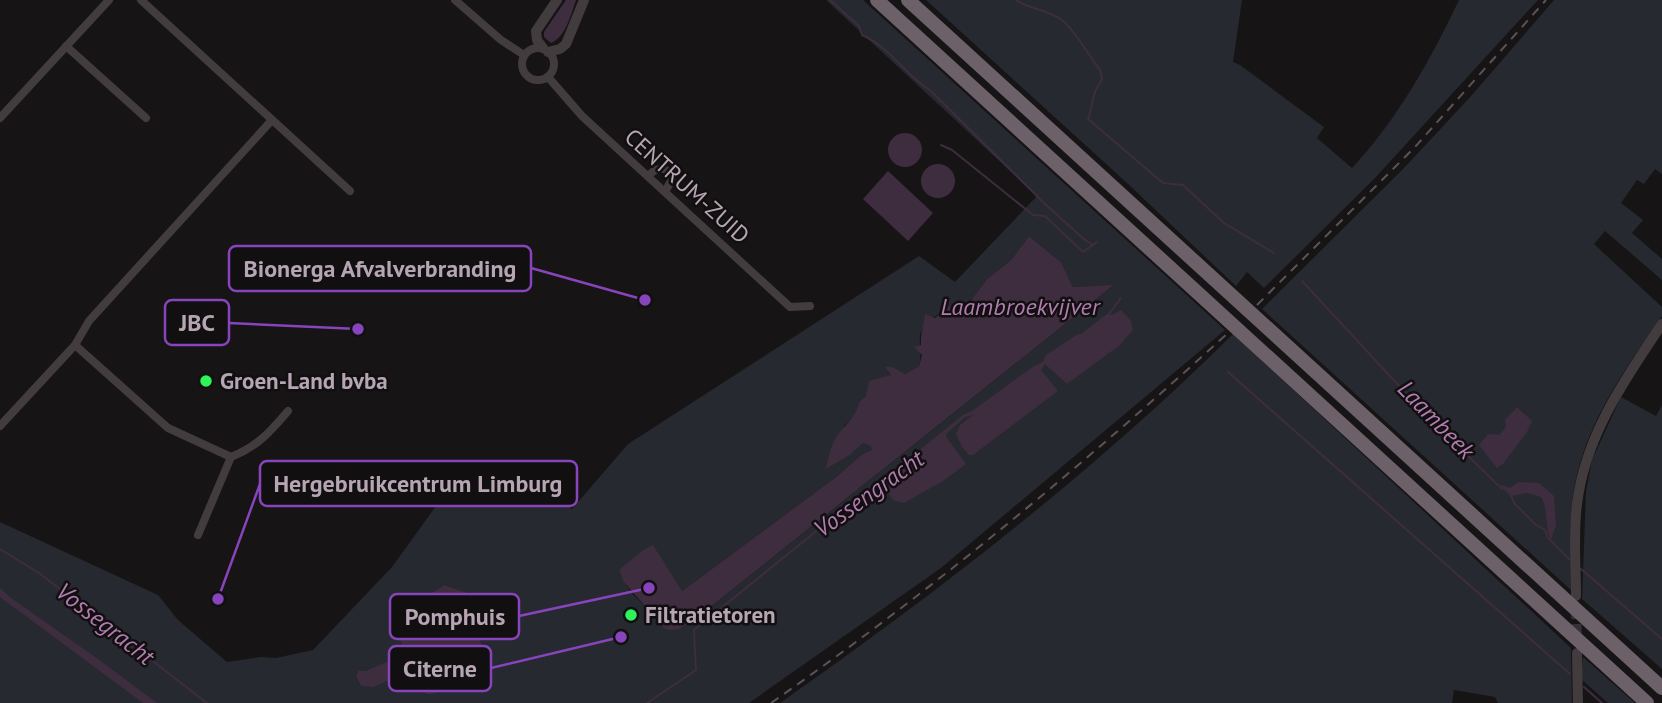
<svg xmlns="http://www.w3.org/2000/svg" width="1662" height="703" viewBox="0 0 1662 703" font-family="'PT Sans',sans-serif">
<style>
.green{fill:#26292f;fill-rule:evenodd}
.water{fill:#3e2d3e}
.lines{fill:none;stroke-linecap:round;stroke-linejoin:round}
.stream{stroke:#3e2d3e;stroke-width:2}
.tertiary-tunnel{stroke:#363134;stroke-width:10;stroke-dasharray:10 5;stroke-linecap:butt}
.minor{stroke:#423c3f;stroke-width:8}
.tertiary{stroke:#423c3f;stroke-width:10}
.motorway{stroke:#6c6168;stroke-width:14}
.rail{stroke:#5c5359;stroke-width:2;stroke-dasharray:9 7;stroke-linecap:butt}
.poi-dot{fill:#2ef35b;stroke:#110f10;stroke-width:2.5}
.labels{text-anchor:middle;stroke-width:5;stroke-linejoin:round;paint-order:stroke}
.street-label{font-size:23px;fill:#b6a5b2;stroke:#110f10}
.poi-label{font-size:23px;font-weight:bold;fill:#b6a5b2;stroke:#110f10;text-anchor:start}
.water-label{font-size:24px;font-style:italic;fill:#b27cb0;stroke:#110f10}
.leader{fill:none;stroke:#8744bc;stroke-width:2.5}
.callout-dot{fill:#8744bc;stroke:#110f10;stroke-width:2.5}
.callout{fill:#110f10;stroke:#8744bc;stroke-width:2.5}
.callout-label{font-size:24px;text-anchor:middle;font-weight:bold;fill:#b6a5b2}
</style>
<rect width="100%" height="100%" fill="#161415"/>
<path class="green" d="M826,0H863L1225,330L941,568L749,703H0V522L158,595L178,620L227,662L261,657L276,658L313,650L392,567L454,481L474,463L508,465L572,509L628,444L919,256L955,282L1037,196ZM1029,236L1061,262L1073,287L1113,286L694,620L682,628C655,615 630,600 619,570L682,591L836,477L861,455L873,450L872,446L863,443L851,454L844,426L858,413L859,402L891,375L886,368H892L905,374L919,366C922,355 919,347 920,336C922,323 940,314 949,306L964,309L987,279L1011,260ZM444,585L477,596L517,602L518,611L479,635L481,648L487,654L425,694L411,686L441,674L444,666L443,656L434,650L424,649C403,679 397,680 361,686L356,676L358,671H365L398,658L404,646L394,628L408,608Z
M926,0H1242L1233,62L1240,65L1324,127L1317,138L1352,168C1397,120 1431,59 1459,0H1538L1375,178L1264,288L1247,272L1236,286L1127,183Z
M1554,0H1662V174L1655,169L1644,184L1637,180L1621,203L1643,220L1632,233L1662,259V280L1605,231L1594,244L1662,307V316C1625,369 1589,418 1575,483C1568,518 1571,556 1572,591L1262,309L1405,167L1472,95Z
M1233,334L1571,648L1572,703H1498L1495,697L1454,690L1452,703H780C939,591 1095,471 1233,334Z
M1621,397L1656,416L1662,405V669L1582,599L1586,491L1592,460Z
M1583,657L1635,703H1608L1581,679Z"/>
<path class="water" d="M566,0H576C571,14 566,37 551,43L544,37V32Z
M888 150a17 17 0 1 1 34 0a17 17 0 1 1-34 0Z
M921 181a17 17 0 1 1 34 0a17 17 0 1 1-34 0Z
M888,171L933,213L908,241L863,199Z
M1029,236L1061,262L1073,287L1114,285L694,620C684,627 677,632 665,629L623,581L619,570L642,551L653,545L682,591L836,477L861,455L872,450L871,446L863,443L851,454L826,469C828,460 830,449 834,441C842,426 857,418 859,402L866,396L869,381L891,375L885,367H892L905,374L919,366L922,355L914,347L921,345C920,334 924,325 925,314L935,318L949,306L964,309L987,279L1011,260Z
M1121,310L1131,321L1133,330L1120,345L1067,384L1045,364L1041,370L1058,391L973,455H969L962,447L956,434L960,425L973,415L965,417L946,434L947,438L966,464L943,481L904,503L893,500L881,482L850,506L849,504L890,474L963,415L972,411L1034,366L1043,362L1046,355L1078,334H1081L1107,314L1112,315Z
M1517,407L1532,421L1527,432L1503,464L1497,468L1479,445L1488,434L1499,435L1506,427L1505,420Z
M1518,482L1539,483L1554,496L1556,525L1551,540C1544,527 1549,510 1541,497L1527,493L1511,496L1500,486L1502,485L1510,488Z
M444,585L477,596L517,602L519,611L479,635C481,649 486,650 488,660C474,672 445,696 427,694C421,693 416,689 411,686L441,674L444,666L443,656L434,650L424,649L408,672L373,687L361,686L356,676L358,671H365L398,657L403,646L394,629L408,608Z
M0,588L11,598L98,659L157,703H143L0,597Z"/>
<g class="lines">
<path class="stream" d="M830,0L859,26L862,35C891,48 905,75 931,91L1046,205L1085,240L1093,245
M1016,0C1030,10 1049,9 1063,21C1078,34 1088,55 1100,70L1102,79L1099,85
M1098,86C1091,97 1093,107 1088,119L1163,183L1183,185L1224,223L1274,253
M941,145L952,150L1033,215L1045,216L1083,252L1097,242
M1302,281L1426,415L1502,489
M1109,314L1121,298
M1228,372L1570,674
M1510,494L1515,504L1535,524L1545,530L1548,538L1569,559
M0,549L39,573L207,703
M1581,569L1662,639
M1584,687L1602,703
M647,703L696,670L694,630L851,503"/>
<path class="tertiary-tunnel" d="M1576,609L1577,642"/>
<path class="minor" d="M141,0L350,191
M455,0L501,40L524,55
M66,46L146,118
M522 64a16 16 0 1 1 32 0a16 16 0 1 1-32 0Z
M548,77L582,116L790,307L810,306
M0,118L109,0
M648,176C657,167 668,165 672,179L665,192
M75,345L168,428L231,457C258,446 269,433 288,411
M0,426L75,345L89,321L272,120
M198,535L231,457"/>
<path class="tertiary" d="M543,48L537,40L536,31L557,0
M548,52L560,49L566,44L584,0
M1576,596C1576,566 1573,534 1577,504C1585,436 1625,379 1662,324
M1577,653L1578,703"/>
<path class="motorway" d="M877,0L1647,703
M908,0L1662,688"/>
<path class="rail" d="M1257,305L1415,147L1546,0
M771,703C932,591 1083,465 1228,333"/>
</g>
<g class="poi-dot">
<circle cx="206" cy="381" r="7"/>
<circle cx="631" cy="615" r="7"/>
</g>
<g class="labels">
<g class="street-label">
<text transform="translate(687 186) rotate(42)" y="8">CENTRUM-ZUID</text>
</g>
<g class="poi-label">
<text x="220" y="389">Groen-Land bvba</text>
<text x="645" y="623">Filtratietoren</text>
</g>
<g class="water-label">
<text x="1020" y="315">Laambroekvijver</text>
<text transform="translate(1436 420) rotate(46)" y="8">Laambeek</text>
<text transform="translate(869 494) rotate(-36)" y="8">Vossengracht</text>
<text transform="translate(105 624) rotate(38)" y="8">Vossegracht</text>
</g>
</g>
<path class="leader" d="M645 300L531 268M358 329L229 323M218 599L260 484M649 588L519 616M621 637L491 668"/>
<g class="callout-dot">
<circle cx="645" cy="300" r="7"/>
<circle cx="358" cy="329" r="7"/>
<circle cx="218" cy="599" r="7"/>
<circle cx="649" cy="588" r="7"/>
<circle cx="621" cy="637" r="7"/>
</g>
<g class="callout">
<rect x="229" y="246" width="302" height="45" rx="7"/>
<rect x="165" y="300" width="64" height="45" rx="7"/>
<rect x="260" y="461" width="317" height="45" rx="7"/>
<rect x="390" y="594" width="129" height="45" rx="7"/>
<rect x="389" y="646" width="102" height="45" rx="7"/>
</g>
<g class="callout-label">
<text x="380" y="277">Bionerga Afvalverbranding</text>
<text x="197" y="331">JBC</text>
<text x="418" y="492">Hergebruikcentrum Limburg</text>
<text x="455" y="625">Pomphuis</text>
<text x="440" y="677">Citerne</text>
</g>
</svg>
